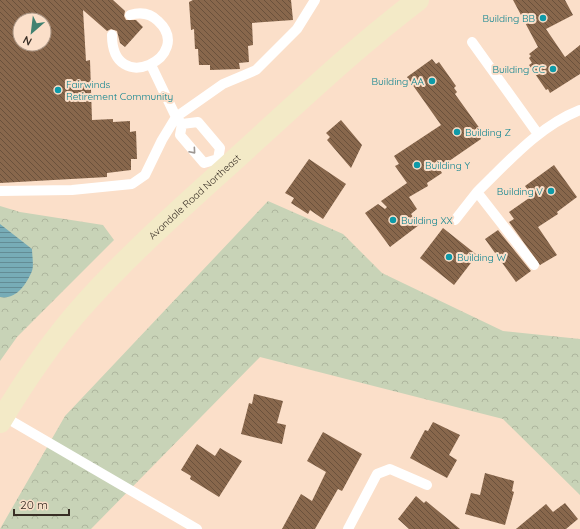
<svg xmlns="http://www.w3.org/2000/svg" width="580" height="529" viewBox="0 0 580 529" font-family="Quicksand,sans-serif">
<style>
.forest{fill:url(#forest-crowns)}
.water{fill:url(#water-rules)}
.building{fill:url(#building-back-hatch);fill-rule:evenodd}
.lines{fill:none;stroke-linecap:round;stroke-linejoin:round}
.lane{stroke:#fff;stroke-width:10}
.secondary{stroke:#f3eac7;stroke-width:22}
.oneway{stroke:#9c9692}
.culture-dot{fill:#0f9aa8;stroke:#fbdfc9;stroke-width:1.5}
.labels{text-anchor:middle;stroke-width:4;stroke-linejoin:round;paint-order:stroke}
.culture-label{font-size:10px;fill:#0d838f;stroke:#fbdfc9;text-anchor:start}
.street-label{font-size:10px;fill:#382e25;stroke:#fbdfc9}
</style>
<defs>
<pattern id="forest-crowns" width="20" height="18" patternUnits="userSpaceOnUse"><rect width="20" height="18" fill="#c8d3b7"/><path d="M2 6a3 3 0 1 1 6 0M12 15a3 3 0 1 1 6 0" fill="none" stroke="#adb59d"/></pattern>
<pattern id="water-rules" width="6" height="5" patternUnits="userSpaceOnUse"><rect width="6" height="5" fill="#77acb7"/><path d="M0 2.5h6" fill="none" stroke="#638c95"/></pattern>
<pattern id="building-back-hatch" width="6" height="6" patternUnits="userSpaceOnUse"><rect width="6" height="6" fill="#88674c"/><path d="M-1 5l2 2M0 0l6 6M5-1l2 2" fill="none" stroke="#6a513c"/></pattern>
</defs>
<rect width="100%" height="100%" fill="#fbdfc9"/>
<path class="forest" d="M268,201L343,234L382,273L503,331L580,339V495L503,419L260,357L91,529H0L65,416Z
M0,206L20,212L103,225L114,240L17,337L0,361Z"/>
<path class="water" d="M0,224L32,249C32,255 34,265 32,271C26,285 16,300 0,297Z"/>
<path class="building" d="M0,0H113L125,11L124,16L126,20H136L143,27L125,47L120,43L117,31L111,29L107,31L83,10L86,61L90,60L92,120L113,119V122L130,121V132L136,131L137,159H131V170L107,173V177L0,183ZM20,20H44V44H20Z
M193,0H291L293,20L252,23L253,45L248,46L249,62L239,63L240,69L210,70V65H199L198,49H195L194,29L191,30L189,2Z
M513,0H565L573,15L546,29L565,57L580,45V74L550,93L548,89L546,90L529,65L532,63L529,58L531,56L529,54L538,47Z
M432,59L436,64L439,62L456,86L454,88L457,92L455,94L483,133L479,136L481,139L439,168L442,173L427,183L428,186L409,197L417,209L411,214L419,225L390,247L365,213L378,204L385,209L387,207L381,201L407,183L395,166L399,164L394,156L441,125L407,77Z
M341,120L362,145L351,168L327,140L330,137L326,133Z
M309,159L346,184L323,219L310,210L308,214L291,203L294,198L285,193Z
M554,165L577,197L557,212L558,214L538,227L557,255L540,265L509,222L514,219L509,212L532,196L525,186Z
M443,228L477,255L454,285L420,258Z
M498,230L531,271L516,282L485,239Z
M254,394L283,401L277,423L286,425L282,444L241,434L249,403L252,404Z
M433,422L460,435L449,455L457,460L447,478L410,458L425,430L428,431Z
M323,432L362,454L342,491L338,489L315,529H282L301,494L312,501L326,472L307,461Z
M197,444L215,456L220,448L242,461L219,497L190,479L191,476L181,470Z
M485,473L514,481L512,491L514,492L505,525L465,514L471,493L480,495Z
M416,496L424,503L426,501L460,529H409L398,519Z
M565,503L578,519L566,529H516L546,504L553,512Z"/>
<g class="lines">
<path class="lane" d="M112,35C112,98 196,56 158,21C150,13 140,12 130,15
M472,42L538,134
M151,65L176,117L182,124L180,135L204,163L218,159
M182,124L198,122L220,148L218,159L222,163
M0,191L72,190L132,184L145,175L162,140L176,117L223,84L256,70L297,29L315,0
M455,220L477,192
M534,265L477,192C508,162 539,126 580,110
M3,416L197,529
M348,529L377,474L390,469L427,485"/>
<path class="secondary" id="s1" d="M0,422C24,382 50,343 81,308C133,249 195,196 253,143C307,94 360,44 418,0"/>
</g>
<defs><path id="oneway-chevron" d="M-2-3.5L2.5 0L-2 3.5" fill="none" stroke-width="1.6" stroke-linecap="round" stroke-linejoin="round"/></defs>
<use class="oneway" href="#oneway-chevron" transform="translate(193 151) rotate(49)"/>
<g class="culture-dot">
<circle cx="543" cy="18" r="4"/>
<circle cx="553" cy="69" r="4"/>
<circle cx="432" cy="81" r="4"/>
<circle cx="58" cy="90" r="4"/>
<circle cx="457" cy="132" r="4"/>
<circle cx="417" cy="165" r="4"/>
<circle cx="551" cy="191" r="4"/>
<circle cx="393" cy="220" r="4"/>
<circle cx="449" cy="257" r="4"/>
</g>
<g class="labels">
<g class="culture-label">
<text x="535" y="22" text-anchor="end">Building BB</text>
<text x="545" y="73" text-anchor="end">Building CC</text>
<text x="424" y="85" text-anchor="end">Building AA</text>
<text x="66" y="88">Fairwinds<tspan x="66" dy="12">Retirement Community</tspan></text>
<text x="465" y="136">Building Z</text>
<text x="425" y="169">Building Y</text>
<text x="543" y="195" text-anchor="end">Building V</text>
<text x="401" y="224">Building XX</text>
<text x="457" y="261">Building W</text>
</g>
<g class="street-label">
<text dy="4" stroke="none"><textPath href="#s1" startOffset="299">Avondale Road Northeast</textPath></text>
</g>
</g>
<g transform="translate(32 32) rotate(208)"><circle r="19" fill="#fbdfc9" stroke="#ad9887"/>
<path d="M0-3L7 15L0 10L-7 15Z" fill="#428271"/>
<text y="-6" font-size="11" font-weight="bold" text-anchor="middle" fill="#382e25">N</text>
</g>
<path d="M14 509v6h55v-6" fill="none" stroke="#382e25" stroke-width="2"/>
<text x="20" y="509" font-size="12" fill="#382e25" stroke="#fbdfc9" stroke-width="3" paint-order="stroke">20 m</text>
</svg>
